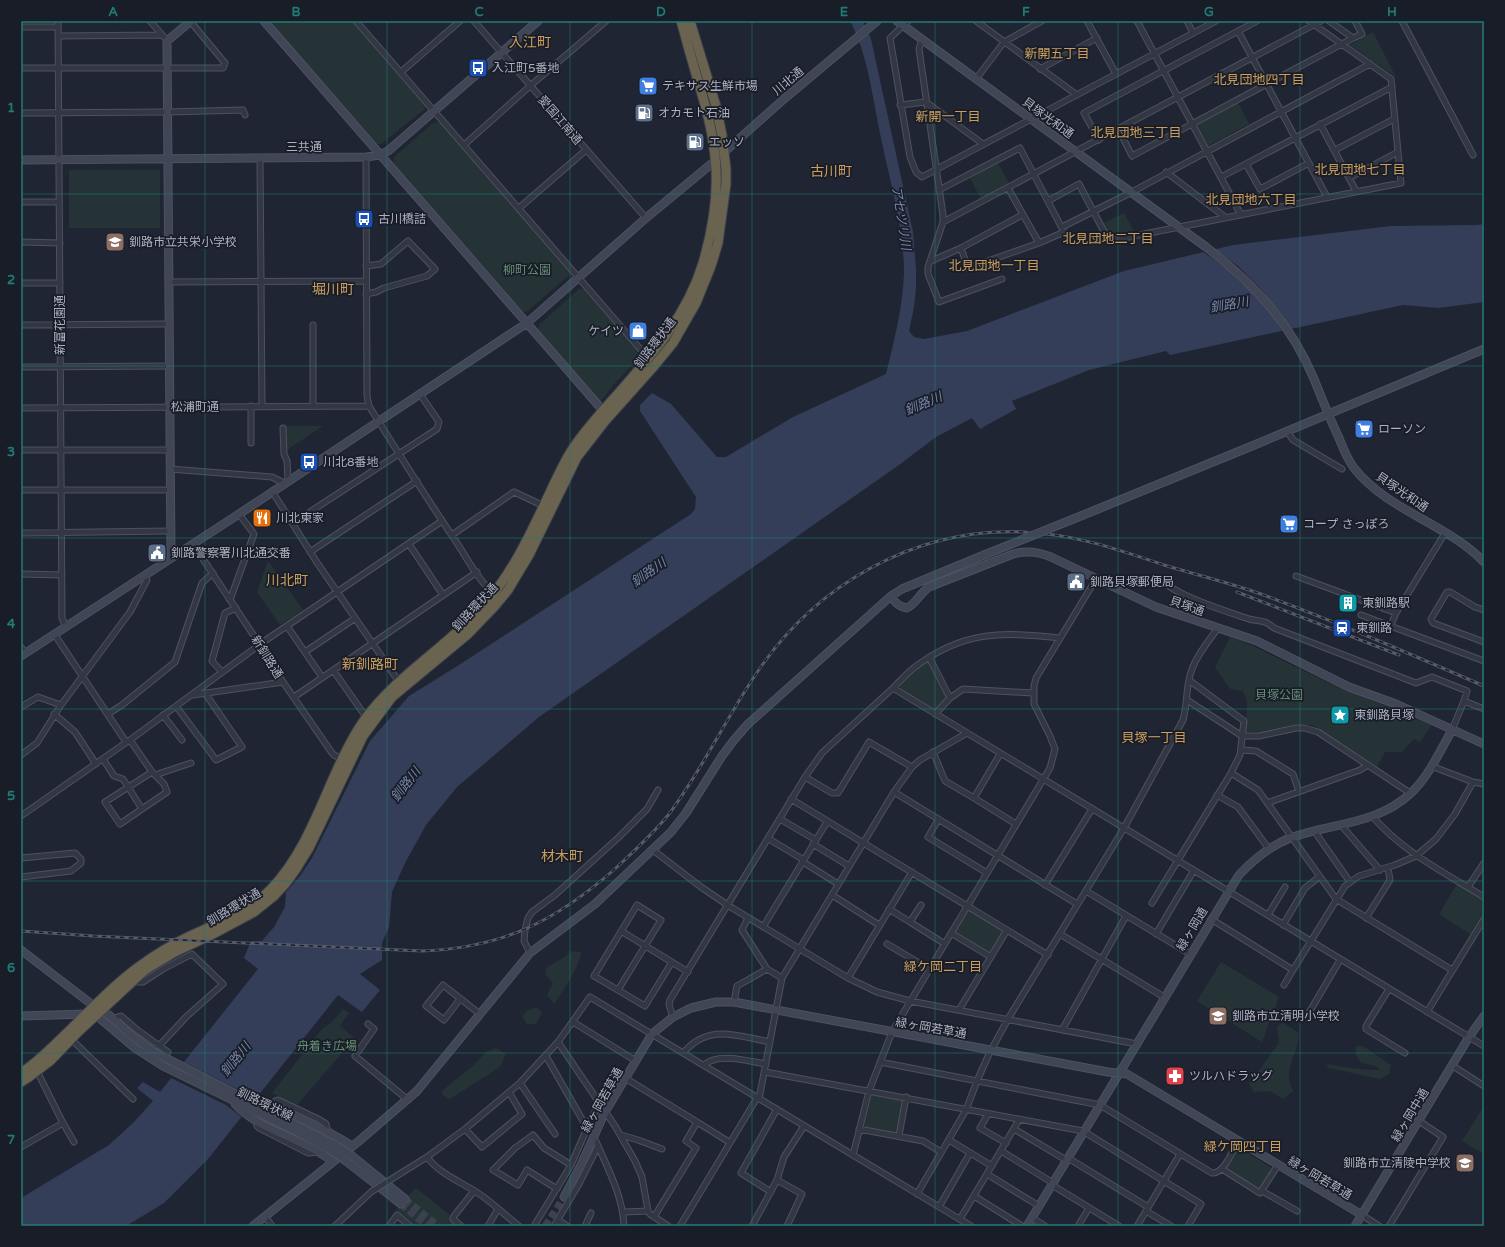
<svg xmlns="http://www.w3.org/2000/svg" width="1505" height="1247" viewBox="0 0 1505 1247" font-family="'Varela Round','Noto Sans JP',sans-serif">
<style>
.green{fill:#253337}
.water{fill:#343e59}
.pier{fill:#202533}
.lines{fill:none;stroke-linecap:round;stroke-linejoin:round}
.secondary-tunnel{stroke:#3c414f;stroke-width:7;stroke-dasharray:7 3.5;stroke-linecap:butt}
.street-casing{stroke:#4d525f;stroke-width:7}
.secondary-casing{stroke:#4d525f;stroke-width:9}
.highway-casing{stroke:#3a3f4b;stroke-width:11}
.street{stroke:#333744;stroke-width:5}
.secondary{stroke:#414657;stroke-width:7}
.highway{stroke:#696350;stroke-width:9}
.rail-casing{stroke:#555b6b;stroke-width:3}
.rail{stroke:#191d28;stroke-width:1.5;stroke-dasharray:4.5;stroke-linecap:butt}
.street-bridge-casing{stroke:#4d525f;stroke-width:7;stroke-linecap:butt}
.secondary-bridge-casing{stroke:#4d525f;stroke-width:9;stroke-linecap:butt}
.street-bridge{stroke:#333744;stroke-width:5}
.secondary-bridge{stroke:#414657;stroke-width:7}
.grid{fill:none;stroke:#1f7c76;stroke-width:1;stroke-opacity:0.55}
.labels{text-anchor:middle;stroke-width:3.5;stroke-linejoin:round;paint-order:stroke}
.poi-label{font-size:12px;fill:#adb1c1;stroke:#191d28;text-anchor:start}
.street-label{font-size:12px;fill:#adb1c1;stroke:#191d28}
.park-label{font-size:12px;fill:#678f76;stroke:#191d28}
.neighbourhood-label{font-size:13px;fill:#ca9e5f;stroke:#191d28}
.water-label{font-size:13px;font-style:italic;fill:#7685a8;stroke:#191d28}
.quarter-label{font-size:14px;fill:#ca9e5f;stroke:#191d28}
.neatline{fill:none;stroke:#1f7c76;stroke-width:1.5}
.grid-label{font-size:13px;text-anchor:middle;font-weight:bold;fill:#1f7c76}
</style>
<rect width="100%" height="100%" fill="#202533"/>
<path class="green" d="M269,21H352L426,106L425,109L381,144H377Z
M1373,32L1396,77L1350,45Z
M1238,103L1249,124L1208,146L1196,125Z
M439,122L569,272V275L528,311L523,312L394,163V157L433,123Z
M998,163L1009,184L981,199L970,178Z
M69,170H160V228H69Z
M1124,213L1135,233L1111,238L1104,223Z
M579,289H584L642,355L616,382L601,401H598L538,330L539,325Z
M286,426H323L287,450L286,449Z
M268,561L303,610L280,625L257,592Z
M1230,637L1255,647L1327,682L1432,725L1420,742L1414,739L1402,752H1385L1377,767L1312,725C1289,722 1269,733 1246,732L1247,701L1243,691L1230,689L1215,667Z
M926,663H929L948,696L934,711L900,689L899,684Z
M1457,884L1484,901V912L1470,934L1439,914Z
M969,910L1005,931L990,954L955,932Z
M571,951L581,952C581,964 562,993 554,1004L547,995L553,983L545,974L546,968L566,956Z
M1221,962L1279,997L1262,1042L1197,1001Z
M537,1007L542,1013L536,1024H527L522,1016L527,1011Z
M343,1009L349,1013L340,1026L355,1038L297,1105L272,1093L323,1028L332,1022Z
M1282,1022L1299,1033C1299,1049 1288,1063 1289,1079C1289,1083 1292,1087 1293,1091L1283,1099L1270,1091L1254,1092L1249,1084L1279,1043L1277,1027Z
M1356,1046H1363L1391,1065L1389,1074L1380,1079L1329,1068L1326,1064L1356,1069L1380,1070L1378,1067L1360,1062L1356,1055Z
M496,1048L506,1054L500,1067L450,1099L441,1094L443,1090L474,1065L486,1052Z
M872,1095L903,1101L897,1133L864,1127Z
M1484,1106V1154L1462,1141Z
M1237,1147L1272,1168L1261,1186L1258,1187L1228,1171L1226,1166Z
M416,1188L451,1216L450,1219L458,1226H416L396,1209Z"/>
<path class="water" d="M850,21H863L871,39L913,232L916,269V288L914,307L909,331L914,337L924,339L967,331L1124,271L1233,245L1391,226L1477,225L1484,224V302L1439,308L1403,305L1170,355L1166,351L1089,370L1012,401L1016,409L980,429L972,418L936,437L899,465L539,717L457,787L426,825L405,863L392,892L389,927L382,943V960L360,974L380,990L362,1012L338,995L208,1159L164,1203L126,1226H21V1198L109,1145L133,1123L153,1101L137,1088L143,1082L160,1092L258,969L244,958L251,941H262L274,927L285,907L286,892L300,876L312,858L370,741L409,696L459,665L691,514L695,509L696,497L640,411V405L652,393L671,404L717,457H726L793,417L886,374C894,341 903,307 904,273C904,227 890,182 881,138C873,101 868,54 850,21Z"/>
<path class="pier" d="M1214,248L1238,266L1260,288L1284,317L1293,331L1284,333L1272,315L1248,289L1225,268L1202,251Z
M182,1061L235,1088L262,1095L243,1118L226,1105L169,1077Z"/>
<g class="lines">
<path class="secondary-tunnel" d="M405,1199L438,1226
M401,1204L427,1226
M545,1226L564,1197"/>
<g class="street-casing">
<path id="street" d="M58,21L62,618L66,627
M150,21L164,37
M356,21L649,359
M474,21L646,218
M908,21L890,38L910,157L916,172L922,177L1216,21
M976,21L1077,95
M1087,21L1116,74
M1137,21L1241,215
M1187,21L1193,33
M1329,21L1353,38L1362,34L1355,21
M1402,21L1473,155
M21,27H58
M1238,31L1327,197
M58,36L162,35
M922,39L919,49L943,215V222L928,267V274L939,302L1002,279
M21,68H223L225,63L190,21
M1040,69L1097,38
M401,72L460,21
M976,79L1004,42L1042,21
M900,105L926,102L983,144
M21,113L167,112L243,110L245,115
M1320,124L1356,191
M1119,130L1132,156L1353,38
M1099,140L1084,113L1257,21
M464,145L530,86L606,21
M1335,150L1394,119
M366,157L367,396L369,406C397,451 425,496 455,540C467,558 478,580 494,594
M260,158L262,406
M1246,164L1260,189L1309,163
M1166,172L1225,217
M1221,177L1392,87
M1349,178L1398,152
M1008,188L1039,243
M939,190L1020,148L1064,232L1039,243L968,268L961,248
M1048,201L1079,184L1109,241L1401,183L1391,79L1309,21
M21,202H59
M519,208L586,150
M943,222L1321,21
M1062,227L1130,193L1370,64
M21,242L60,243
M931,261L961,248L1022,215
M169,282L366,281
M21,283H60
M366,294L376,292L384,288L427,276L435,269L408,241L381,264L366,266
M21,325L169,324
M21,367L169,366
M251,406V443
M313,406V325
M21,408L369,406
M283,428L284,454L287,461L288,480
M1287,431L1293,440L1342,469
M21,450H169
M170,469L272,477L284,483
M21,490H170
M272,491L316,561L399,682
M293,523L437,429L439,422L420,394
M21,533L170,531
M452,535L514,492L544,506
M193,544L260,645L283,682L332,753L334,755L344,760
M409,544L443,595
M310,552L417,481
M21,574L62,575
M1296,576L1396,613
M1170,579L1168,585C1183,598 1228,612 1249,619C1260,622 1264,619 1274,628L1416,683L1432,677L1467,691L1464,701L1484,709
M230,600L254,534L239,514
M1484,610L1475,607L1450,592H1447L1431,619L1433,623L1484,642
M1361,615L1484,661
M1391,625L1396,613L1445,533
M287,626L322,677
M55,635L126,742
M21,647L25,653
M305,652L354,619
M929,657L950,698
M333,670L366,717
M222,672L212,661L225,613L236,608
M893,688C900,681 907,673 915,667C964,630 1002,632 1060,638
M193,695L283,682
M294,697L477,572
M1187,700L1242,736H1259L1296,728H1304L1318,732L1410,793
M176,706L216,760L242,747L205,693
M21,707L38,697L61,705
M54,714L75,732L96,764
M108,714L122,705L175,662L202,583L213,573
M935,714L950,698L963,689L1033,693
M163,715L182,740
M1452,730L1464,701
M130,740L152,772L164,784L167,792L120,824L105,802L152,772
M1241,750L1256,751L1293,774L1299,792
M933,752L945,781L974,798L1000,754
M21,755L37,743L61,705L130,612L147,580L144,575
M103,759L114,776L123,779L142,809
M1431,766L1473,782L1484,784
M1231,773L1258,790L1336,899L1452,970
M155,775L191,763
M805,777L832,793H838L869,742L912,767
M894,792L1077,904
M1217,795L1238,807L1269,849
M974,798L1016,824
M791,799L1048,955
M1267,803L1360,770L1368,765
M21,816L134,737L266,640L442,521
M1373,817C1403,852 1445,873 1484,897
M780,819L816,840
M938,820L928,837L987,873
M1341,825L1380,870
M1315,832L1350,882
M769,839L804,860
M813,844L849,866
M653,850L701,887L729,906L848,978L877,992L910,1001L1137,1044
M21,858L75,853L81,859V863L71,871L21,877
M803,862L838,884
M1045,885L1092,809
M1468,887L1484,863
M1086,891L1190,954
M832,895L879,925
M1152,903L1231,773L1240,755L1244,721L1189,680
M889,909L910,922L921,905
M1268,915L1285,887
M748,918L742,930L767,969L782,978
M1366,918L1390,880L1388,868
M1211,919L1293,970L1345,886L1359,876L1395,865L1416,856L1436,839L1455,814L1473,782
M910,922L945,944
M1283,925L1305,888L1319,877
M763,927L827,822
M621,931L688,972
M951,933L991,957
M1060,934L1164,997
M1156,934L1194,870
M887,944L929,969
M530,953L524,941L525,930L528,918L532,912L555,895L619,837L647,809L658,790
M848,978L912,872
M134,982H143L163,969L192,954L223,984L186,1017L159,1046
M1284,985L1293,970
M1389,989L1366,1026V1029L1405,1053
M618,990L661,920L637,905L594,976L645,1006L672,962
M460,999L444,1020L426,1006L443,985L480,1014
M734,1002L737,986L767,969
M959,1010L1007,930
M1310,1011L1340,960
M1427,1012L1484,919
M673,1017L669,1005L670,1000L805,777L822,753L893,688L1484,1046
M113,1019L121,1016L136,1029L168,1052
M573,1022L636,1061
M368,1024L374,1029L355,1056L408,1100
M1062,1030L1126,916
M71,1039L133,1099
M558,1042L615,1126L635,1161L642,1177L648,1211L650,1214L668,1226
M683,1053C709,1023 737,1036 770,1042
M546,1056L587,1128
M880,1062L1100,1105L1212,1173C1224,1174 1233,1150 1238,1141
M704,1065C718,1052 748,1061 766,1064
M1453,1066L1484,1086
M765,1072L1083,1131L1201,1204L1188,1226
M625,1078L697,1122L686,1141L696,1148L654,1217
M520,1083L555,1134
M759,1099L782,978L894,792L912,767L920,760L967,733
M275,1101L278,1100L320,1120L326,1124L328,1132
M988,1114L980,1128L1006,1143
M697,1122L729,1142
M63,1123L74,1142
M257,1126L259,1128L308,1153L318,1152
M465,1129L482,1147L522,1114L509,1092
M859,1129L923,1141L941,1152
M1014,1129L1066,1160
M621,1135L638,1140L662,1149
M899,1136L906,1097
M594,1137C606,1165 623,1195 624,1226
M949,1140L992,1166
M21,1147L63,1123L37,1071
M1001,1151L1053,1183
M853,1155L869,1091L892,1032L1050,768L1055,749L1050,736L1034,704V686L1036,678L1096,579
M427,1157C442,1177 466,1183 485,1198C497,1207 507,1217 519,1226
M1068,1158L1148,1207
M1222,1169L1260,1193L1278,1165
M987,1174L1039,1206
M398,1175L427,1157L465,1129L520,1083L558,1042L590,997L971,1226
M777,1180L802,1194L787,1226
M1052,1185L1119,1226
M557,1189L527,1170L518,1185L493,1170L515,1148L533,1135L544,1148L571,1165
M1262,1191L1297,1211
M771,1192L741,1173L777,1109
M917,1194L966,1110L977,1081L989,1054L1008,1019L1124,828L1183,720C1187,706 1186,694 1189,680C1192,661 1207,643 1218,628
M974,1196L1022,1226
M939,1207L970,1153
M1146,1211L1171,1226
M624,1212L648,1211
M1362,1215L1379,1226
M265,1216L272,1226
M1032,1218L1045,1226
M960,1219L1019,1120
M558,1220L567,1226
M335,1226L371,1192
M389,1226L397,1215L410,1226
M461,1226L453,1219L454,1216L474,1191
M488,1226L498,1209
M534,1226L571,1165L591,1119L600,1103
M554,1226L579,1184L598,1146
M585,1226L591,1213
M680,1226L757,1098
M752,1226L777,1180L784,1157L804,1126
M1078,1226L1089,1208
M1137,1226L1180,1154
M1389,1226L1443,1137L1419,1121"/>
</g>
<g class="secondary-casing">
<path id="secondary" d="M264,21L605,413
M897,21L1206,247C1254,284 1290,322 1314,379C1322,399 1330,419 1339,438C1343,448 1347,459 1354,468C1388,511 1446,523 1484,562
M21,160L366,157L380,155L388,151L538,21
M1098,509L1252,446L1484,349
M171,558L167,41L191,21
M891,596C895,603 899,607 907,608C916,604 920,593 929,587L1013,554C1027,550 1038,552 1051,557L1156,607L1257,641L1349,687L1396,704L1484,744
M21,656L239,514L527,323L646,218L716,160L731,146L784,99L877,21
M21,950L94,1006L109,1015L130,1034L154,1052L337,1146
M96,1015L135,1048L163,1066L300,1133L332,1151
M21,1016L87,1014
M246,1096C265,1100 281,1109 298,1117C317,1126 335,1135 352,1146
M235,1104C261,1132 304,1138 333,1162
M352,1156L405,1199
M346,1161L401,1204
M564,1197L580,1167L605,1112L652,1034L673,1017L691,1008L716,1002H734L1108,1072L1127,1074L1362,1215
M253,1226L359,1141L417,1091L530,953L595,904L671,832L686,813L722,756L734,740L748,724L891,596L902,589L984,555
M1027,1226L1239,875C1253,860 1270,846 1290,838C1331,823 1377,825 1411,793C1429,776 1440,751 1452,730
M1355,1226L1469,1037L1484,1016"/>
</g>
<g class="highway-casing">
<path id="highway" d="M21,1073C40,1061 55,1044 71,1029C93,1007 115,984 140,966C156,954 173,944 192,935C220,922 250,911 272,888C317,840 328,772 365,719C398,674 449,646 485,604C512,573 529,537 546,501C554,484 561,468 570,453C583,432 600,414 616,396C652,355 687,316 703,263C713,229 719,192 715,157C712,123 701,92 692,60C688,47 685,34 681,21
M21,1082L29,1077L50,1061L78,1032L145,970L175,952L213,934L254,912L274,896L286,883L296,869L309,848L363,736L392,697L468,634L494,607L508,590L529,555L577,457L605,421L655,365L673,343L696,303L711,266L718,243L726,184V169L722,135L716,106L690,21"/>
</g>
<use href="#street" class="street"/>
<use href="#secondary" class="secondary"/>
<use href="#highway" class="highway"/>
<g class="rail-casing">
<path id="rail" d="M1237,592L1399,655
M21,931L93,936L422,951C503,948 556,921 616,868C634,851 653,834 669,814C702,770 725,720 756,674C815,585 915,527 1023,532C1074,534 1117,549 1164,565C1197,575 1230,583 1261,594C1337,622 1410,654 1484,686"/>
</g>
<use href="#rail" class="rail"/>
<g class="street-bridge-casing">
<path id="street-bridge" d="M371,1192L398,1175"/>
</g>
<g class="secondary-bridge-casing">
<path id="secondary-bridge" d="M984,555L1098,509
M337,1146L352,1156
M332,1151L346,1161"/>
</g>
<use href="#street-bridge" class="street-bridge"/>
<use href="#secondary-bridge" class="secondary-bridge"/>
</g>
<path class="grid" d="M205,21V1226M387,21V1226M570,21V1226M752,21V1226M935,21V1226M1118,21V1226M1300,21V1226M21,194H1484M21,366H1484M21,538H1484M21,709H1484M21,881H1484M21,1053H1484"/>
<defs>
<g id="bus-square" transform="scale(1)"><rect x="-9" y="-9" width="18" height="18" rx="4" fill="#1a4fb4" stroke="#191d28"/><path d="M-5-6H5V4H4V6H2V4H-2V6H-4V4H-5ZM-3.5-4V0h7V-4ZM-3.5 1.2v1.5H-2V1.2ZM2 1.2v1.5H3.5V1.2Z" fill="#fff"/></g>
<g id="supermarket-square" transform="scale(1)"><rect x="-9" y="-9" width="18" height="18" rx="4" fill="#3f7fe0" stroke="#191d28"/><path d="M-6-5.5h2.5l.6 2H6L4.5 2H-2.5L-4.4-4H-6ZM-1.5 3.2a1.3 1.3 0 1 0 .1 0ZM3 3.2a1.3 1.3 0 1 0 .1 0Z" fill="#fff"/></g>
<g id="fuel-square" transform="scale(1)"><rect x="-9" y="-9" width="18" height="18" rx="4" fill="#5c6f8a" stroke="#191d28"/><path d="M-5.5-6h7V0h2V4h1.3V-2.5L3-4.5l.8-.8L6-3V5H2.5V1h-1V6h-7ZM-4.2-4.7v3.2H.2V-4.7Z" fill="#fff"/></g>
<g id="school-square" transform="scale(1)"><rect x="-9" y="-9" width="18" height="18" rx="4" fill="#8d6e63" stroke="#191d28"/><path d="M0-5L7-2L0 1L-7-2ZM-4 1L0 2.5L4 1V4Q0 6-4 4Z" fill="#fff"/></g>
<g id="shop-square" transform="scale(1)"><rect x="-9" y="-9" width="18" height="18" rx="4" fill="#3f7fe0" stroke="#191d28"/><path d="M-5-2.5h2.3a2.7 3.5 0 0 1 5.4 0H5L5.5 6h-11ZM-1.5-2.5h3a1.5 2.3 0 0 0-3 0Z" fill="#fff"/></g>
<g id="restaurant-square" transform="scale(1)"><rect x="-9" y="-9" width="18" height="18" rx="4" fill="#e8710a" stroke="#191d28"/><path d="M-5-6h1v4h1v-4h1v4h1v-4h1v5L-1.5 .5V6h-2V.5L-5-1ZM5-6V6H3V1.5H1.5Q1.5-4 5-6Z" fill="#fff"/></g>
<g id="civic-square" transform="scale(1)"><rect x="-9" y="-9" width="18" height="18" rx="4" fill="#5c6f8a" stroke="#191d28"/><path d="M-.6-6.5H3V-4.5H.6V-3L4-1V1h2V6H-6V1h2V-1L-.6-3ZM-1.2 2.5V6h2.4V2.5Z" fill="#fff"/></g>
<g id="building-square" transform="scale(1)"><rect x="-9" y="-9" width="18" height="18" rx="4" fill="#0f9aa8" stroke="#191d28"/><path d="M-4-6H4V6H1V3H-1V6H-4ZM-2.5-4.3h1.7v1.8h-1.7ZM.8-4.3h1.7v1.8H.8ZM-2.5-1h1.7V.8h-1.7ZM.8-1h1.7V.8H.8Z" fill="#fff"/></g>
<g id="station-square" transform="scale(1)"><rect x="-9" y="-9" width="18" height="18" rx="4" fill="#1a4fb4" stroke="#191d28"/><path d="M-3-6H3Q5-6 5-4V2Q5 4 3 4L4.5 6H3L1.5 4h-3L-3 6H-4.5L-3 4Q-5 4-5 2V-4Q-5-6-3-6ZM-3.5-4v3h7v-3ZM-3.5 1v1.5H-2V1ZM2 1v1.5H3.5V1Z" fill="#fff"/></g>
<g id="sight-square" transform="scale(1)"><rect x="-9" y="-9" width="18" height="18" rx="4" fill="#0f9aa8" stroke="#191d28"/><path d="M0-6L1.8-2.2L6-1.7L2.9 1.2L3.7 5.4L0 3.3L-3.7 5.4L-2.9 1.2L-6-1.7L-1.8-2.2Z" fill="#fff"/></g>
<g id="pharmacy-square" transform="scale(1)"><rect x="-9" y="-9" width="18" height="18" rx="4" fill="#e0444e" stroke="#191d28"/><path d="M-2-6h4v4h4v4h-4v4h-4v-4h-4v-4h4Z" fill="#fff"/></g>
</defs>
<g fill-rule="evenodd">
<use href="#bus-square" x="478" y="68"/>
<use href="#supermarket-square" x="648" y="86"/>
<use href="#fuel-square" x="644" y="113"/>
<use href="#fuel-square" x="695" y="142"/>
<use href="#bus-square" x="364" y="219"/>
<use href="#school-square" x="115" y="242"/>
<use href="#shop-square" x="638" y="331"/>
<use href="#supermarket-square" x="1364" y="429"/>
<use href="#bus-square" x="309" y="462"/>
<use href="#restaurant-square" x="262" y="518"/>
<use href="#supermarket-square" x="1289" y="524"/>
<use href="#civic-square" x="157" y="553"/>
<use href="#civic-square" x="1076" y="582"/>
<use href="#building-square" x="1348" y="603"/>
<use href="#station-square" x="1342" y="628"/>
<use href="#sight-square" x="1340" y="715"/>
<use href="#school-square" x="1218" y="1016"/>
<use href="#pharmacy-square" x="1175" y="1076"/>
<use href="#school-square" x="1465" y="1163"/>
</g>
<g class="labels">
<g class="poi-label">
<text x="492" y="72">入江町5番地</text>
<text x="662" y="90">テキサス生鮮市場</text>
<text x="658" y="117">オカモト石油</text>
<text x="709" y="146">エッソ</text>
<text x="378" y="223">古川橋詰</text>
<text x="129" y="246">釧路市立共栄小学校</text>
<text x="624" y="335" text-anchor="end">ケイツ</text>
<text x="1378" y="433">ローソン</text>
<text x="323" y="466">川北8番地</text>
<text x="276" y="522">川北東家</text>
<text x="1303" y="528">コープ さっぽろ</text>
<text x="171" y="557">釧路警察署川北通交番</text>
<text x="1090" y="586">釧路貝塚郵便局</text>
<text x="1362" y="607">東釧路駅</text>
<text x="1356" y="632">東釧路</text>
<text x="1354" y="719">東釧路貝塚</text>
<text x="1232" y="1020">釧路市立清明小学校</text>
<text x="1189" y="1080">ツルハドラッグ</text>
<text x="1451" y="1167" text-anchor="end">釧路市立清陵中学校</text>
</g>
<g class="street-label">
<text transform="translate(788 81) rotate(-40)" y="4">川北通</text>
<text transform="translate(1048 118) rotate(36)" y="4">貝塚光和通</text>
<text transform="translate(560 120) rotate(49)" y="4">愛国江南通</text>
<text x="304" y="151">三共通</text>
<text transform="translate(60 325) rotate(-90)" y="4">新富花園通</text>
<text transform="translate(655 343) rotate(-53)" y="4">釧路環状通</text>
<text x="195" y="411">松浦町通</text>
<text transform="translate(1402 492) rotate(34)" y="4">貝塚光和通</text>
<text transform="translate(1187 606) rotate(19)" y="4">貝塚通</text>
<text transform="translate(475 607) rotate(-47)" y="4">釧路環状通</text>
<text transform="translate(267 657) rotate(58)" y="4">新釧路通</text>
<text transform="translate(234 907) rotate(-31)" y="4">釧路環状通</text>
<text transform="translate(1192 929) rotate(-59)" y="4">緑ヶ岡通</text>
<text transform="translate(931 1028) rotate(10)" y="4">緑ヶ岡若草通</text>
<text transform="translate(602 1100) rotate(-61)" y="4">緑ヶ岡若草通</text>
<text transform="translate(265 1104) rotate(26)" y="4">釧路環状線</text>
<text transform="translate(1410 1115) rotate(-59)" y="4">緑ヶ岡中通</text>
<text transform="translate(1320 1178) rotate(31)" y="4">緑ヶ岡若草通</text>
</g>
<g class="park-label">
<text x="527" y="274">柳町公園</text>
<text x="1279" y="699">貝塚公園</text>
<text x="327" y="1050">舟着き広場</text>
</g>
<g class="neighbourhood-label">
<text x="1057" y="58">新開五丁目</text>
<text x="1259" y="84">北見団地四丁目</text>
<text x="948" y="121">新開一丁目</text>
<text x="1136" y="137">北見団地三丁目</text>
<text x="1360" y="174">北見団地七丁目</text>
<text x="1251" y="204">北見団地六丁目</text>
<text x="1108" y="243">北見団地二丁目</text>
<text x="994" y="270">北見団地一丁目</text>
<text x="1154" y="742">貝塚一丁目</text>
<text x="943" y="971">緑ケ岡二丁目</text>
<text x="1243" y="1151">緑ケ岡四丁目</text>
</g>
<g class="water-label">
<text transform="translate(902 218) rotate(81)" y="5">アセツリ川</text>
<text transform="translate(1229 304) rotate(-10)" y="5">釧路川</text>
<text transform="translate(923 403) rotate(-23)" y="5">釧路川</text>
<text transform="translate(648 572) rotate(-35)" y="5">釧路川</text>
<text transform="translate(405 784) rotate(-52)" y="5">釧路川</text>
<text transform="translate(235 1059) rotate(-51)" y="5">釧路川</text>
</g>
<g class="quarter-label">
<text x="530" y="47">入江町</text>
<text x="831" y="176">古川町</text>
<text x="333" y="294">堀川町</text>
<text x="287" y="585">川北町</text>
<text x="370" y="669">新釧路町</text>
<text x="562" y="861">材木町</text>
</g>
</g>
<rect width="1505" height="1247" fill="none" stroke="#191d28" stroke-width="44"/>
<rect x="22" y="22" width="1461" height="1203" class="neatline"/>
<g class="grid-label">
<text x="113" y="16">A</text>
<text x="296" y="16">B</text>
<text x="479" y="16">C</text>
<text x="661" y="16">D</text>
<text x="844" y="16">E</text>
<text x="1026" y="16">F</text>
<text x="1209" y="16">G</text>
<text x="1392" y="16">H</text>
<text x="11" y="112">1</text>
<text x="11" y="284">2</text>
<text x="11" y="456">3</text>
<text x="11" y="628">4</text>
<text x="11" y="800">5</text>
<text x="11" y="972">6</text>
<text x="11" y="1144">7</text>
</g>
</svg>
